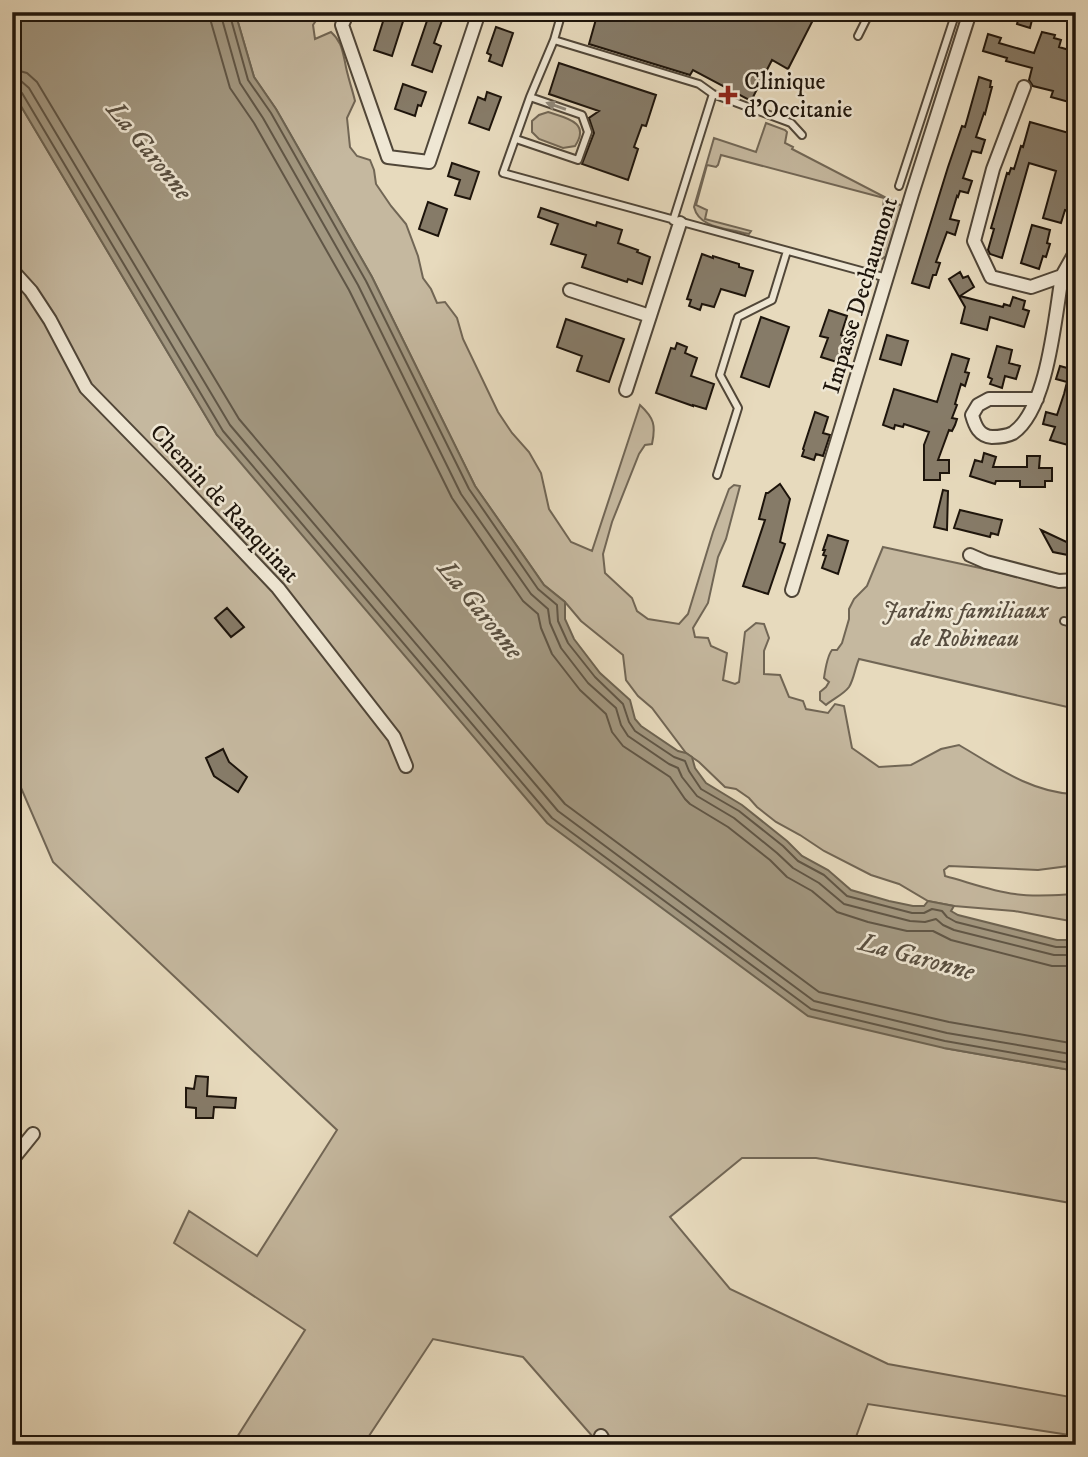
<svg xmlns="http://www.w3.org/2000/svg" width="1088" height="1457" viewBox="0 0 1088 1457" font-family="'IM FELL DW Pica',serif">
<style>
.green{fill:#c5b89f;stroke:#716655;stroke-width:2}
.water{fill:#a29780;stroke:#6d6351;stroke-width:2}
.lines{fill:none;stroke-linecap:round;stroke-linejoin:round}
.shore{stroke:#605646;stroke-width:2}
.building{fill:#867b68;stroke:#1d140b;stroke-width:2}
.lane-casing{stroke:#504638;stroke-width:10}
.street-casing{stroke:#504638;stroke-width:16}
.lane{stroke:#efe7d4;stroke-width:6}
.street{stroke:#efe7d4;stroke-width:12}
.oneway{fill:#90887a}
.poi-dot{fill:#8f2418;stroke:#efe7d4;stroke-width:2.5}
.labels{text-anchor:middle;stroke-width:5;stroke-linejoin:round;paint-order:stroke}
.poi-label{font-size:24px;fill:#1d140b;stroke:#efe7d4;text-anchor:start}
.street-label{font-size:24px;fill:#1d140b;stroke:#efe7d4}
.park-label{font-size:24px;font-style:italic;fill:#584d3f;stroke:#efe7d4}
.water-label{font-size:26px;font-style:italic;fill:#594f40;stroke:#efe7d4}
</style>
<rect width="100%" height="100%" fill="#e7dabd"/>
<filter id="stains"><feTurbulence type="fractalNoise" baseFrequency=".00286" numOctaves="4"/><feColorMatrix values="0 0 0 0 .2 0 0 0 0 .09 0 0 0 0 .02 0 0 0 .5 -.17"/></filter>
<radialGradient id="worn" r=".72"><stop offset=".6" stop-color="#630" stop-opacity="0"/><stop offset="1" stop-color="#630" stop-opacity=".3"/></radialGradient>
<path class="green" d="M235,12H322L313,25L315,39L331,32C341,41 342,49 345,62C347,75 352,88 355,101L347,118L350,147L357,156L370,160L374,170L376,184L391,206L406,224L418,256L423,278L431,289L437,303L445,302L457,318L463,339L498,412L512,433L529,452L541,473L549,509L571,542L592,551L640,405C654,418 656,425 652,444L645,445L639,454L612,522L603,554L605,573L632,598L637,611L648,619L679,624L688,614L713,532L729,489L734,485L740,486L726,539L718,557L708,603L693,628L695,637L708,638L711,646L727,653L723,680L735,684L739,682L745,632L756,623L764,624L769,638L764,651V674L780,675L789,697L803,701L806,709L828,713L835,704L844,706L852,748L879,767L911,765L941,749L959,745C995,766 1030,792 1073,794L1076,791V865L1038,870L949,866L944,870L945,876C968,882 991,891 1015,894C1035,897 1056,895 1076,894V922L1014,911L954,906L928,901L899,884L871,875L824,851L800,835L776,822L757,807L749,798L736,789L725,787L699,762L686,753L652,708L638,696L626,680L623,655L581,621L565,602L544,585L475,486L372,277L276,109L254,77Z
M12,91L217,435L944,1048L1076,1071V1204L816,1158H742L670,1217L730,1289L888,1364L1076,1398V1436L868,1404L853,1445H600L523,1357L433,1339L363,1445H232L305,1330L174,1243L189,1211L257,1256L337,1130L53,862L12,767Z
M548,112C566,118 591,122 575,146L563,148L539,139L532,132V121L539,115Z
M766,123L785,130L787,132L785,143L793,147L792,149L902,206L886,256L873,265L867,264L870,251L883,252L892,212L883,209L884,198L721,155L718,165L716,167L707,165L696,205L707,210L705,219L751,231L749,234L744,233C726,228 699,228 694,207L714,138L756,152Z
M883,547L994,571L1057,587L1076,584V709L859,659C855,668 854,679 849,687C844,694 833,699 826,705L820,700V692L826,687L829,682L824,678C825,671 828,655 832,650H837L842,643L849,619V609L854,599L867,586Z"/>
<path class="water" d="M12,12H235L254,77L276,109L372,277L475,486L544,585L565,602V619L574,639L600,673L630,700L635,719L641,726L678,751L686,753L692,757L695,768L706,783L742,805L787,841L802,856L828,870L851,890L889,901L913,906H924L928,901L954,906L951,911L958,915L1057,940H1076V1071L944,1048L808,1016L547,823L217,435L12,91Z"/>
<g class="lines">
<path class="shore" d="M210,12L211,22L230,88L254,123L349,290L452,498L523,601L538,614L541,628L552,654L580,690L606,714L612,732L623,746L670,777L685,799L690,804L728,827L770,860L787,877L812,891L837,912L868,922L907,931H933L951,940L1052,966H1076
M220,12L240,83L263,118L358,285L461,494L531,594L548,609L550,623L561,648L588,683L616,708L621,725L628,736L669,764L678,768L682,777L697,796L734,818L777,853L793,868L819,883L844,904L910,921L925,922L936,919L943,925L954,930L1054,955H1076
M229,12L248,80L271,113L366,281L469,489L538,589L557,605L558,621L568,643L595,677L623,704L629,722L635,731L674,757L685,761L689,771L701,789L739,811L783,846L798,861L824,875L847,896L912,913H924L932,909L942,911L947,917L956,922L1056,947H1076
M12,69L27,73L37,82L239,419L565,804L819,992L949,1022L1076,1044
M12,80L21,81L29,88L230,425L558,811L814,1001L947,1033L1076,1055
M12,89H17L22,93L223,431L552,818L811,1009L945,1041L1076,1064"/>
</g>
<path class="building" d="M386,12H406L392,56L374,50Z
M430,12H445L434,43L441,46L432,72L412,65Z
M598,12H793L812,22L788,69L772,60L751,101L693,70L690,75L589,44Z
M1020,12L1033,16L1030,28L1017,24Z
M496,27L513,33L502,66L489,61L491,55L487,53Z
M1042,32L1055,35L1054,38L1061,40L1059,47L1076,52V104L1051,97L1053,91L1033,86L1029,80L1032,68L1006,61L1007,58L983,51L988,34L1001,38L999,43L1034,53Z
M559,63L656,95L646,126L642,125L634,147L638,149L628,180L582,164L594,133L589,118L599,111L549,94Z
M979,77L991,81L990,87H992L985,114L984,113L976,137L985,140L981,153L972,151L963,178L972,181L968,193L960,191L958,197L957,196L950,219L959,221L955,235L947,232L936,262L940,263L936,275H933L929,288L912,283L948,167L962,126L965,127Z
M403,84L426,92L421,106L418,105L415,116L395,109Z
M487,92L501,97L489,130L469,123L478,97L485,100Z
M1030,122L1076,135V163L1074,162L1068,184L1072,185L1068,198L1071,200L1068,211L1065,210L1061,223L1043,218L1056,171L1029,163L1002,258L990,254L988,250L994,229L991,228L1007,173L1009,174L1011,168L1014,169L1021,146L1023,147Z
M452,163L479,172L470,199L455,195L460,180L448,176Z
M428,202L447,209L438,236L419,229Z
M541,208L596,226L597,222L622,230L618,243L638,250L637,252L650,257L642,284L628,279L627,282L582,267L586,255L551,244L558,224L538,217Z
M1032,225L1050,230L1047,243L1050,244L1046,257L1043,256L1039,269L1021,263Z
M702,254L713,258V256L739,264V267L753,271L745,296L721,289L714,307L702,304L700,310L689,306L691,300L687,299Z
M960,272L963,278L968,276L974,287L960,296L1003,307L1004,304L1010,306L1013,297L1025,301L1023,309L1029,311L1024,327L990,317L987,330L961,323L965,307L949,279Z
M829,310L847,316L841,335L845,337L842,344L846,345L840,363L821,357L828,338L820,336Z
M761,317L789,327L769,387L741,377Z
M566,319L624,339L609,382L577,371L582,356L557,347Z
M887,335L908,341L901,365L880,359Z
M677,343L687,347L685,353L697,358L691,376L714,384L706,409L693,405V406L656,393L671,348L675,349Z
M997,346L1012,350L1009,363L1020,366L1016,379L1005,376L1002,388L990,384L992,379L988,377Z
M952,354L969,359L965,372L969,373L965,386L961,384L955,404L957,405L952,418L957,419L955,425L952,431L949,430L938,460H949V473H940V480H924V445L929,432L904,424L903,427L895,425L894,429L883,425L894,389L937,402Z
M1073,363H1076V418L1068,445L1050,440L1055,427L1043,424L1046,412L1057,415L1064,394L1067,382L1056,379L1060,366L1071,369Z
M815,412L828,417L823,433L830,435L823,456L816,454L814,460L802,456L804,450L803,449Z
M984,453L996,457L993,467H1027V456H1040L1039,468H1052V481H1045V487H1020V481H996L995,484L970,476L975,460L982,462Z
M780,484L790,499L780,542L785,544L768,594L743,586L765,520L759,519L766,493H768Z
M943,490L948,491L947,530L934,527Z
M960,510L1002,520L998,535L991,533L990,537L954,528Z
M1041,530L1073,545L1068,555L1053,552Z
M828,535L848,541L838,574L822,568L826,556L823,555L825,550H823Z
M227,608L244,627L231,637L215,618Z
M223,749L229,762L247,777L238,792L214,776L206,758Z
M196,1076L208,1077L207,1096L236,1098L235,1108L214,1107L213,1118H196V1108L186,1107V1088L194,1089Z"/>
<g class="lines">
<g class="lane-casing">
<path id="lane" d="M858,36L870,12
M554,40L562,12
M802,135L791,123L713,94L699,84L554,40L530,97L503,173L887,278
M516,139L578,160L588,132L582,115L530,97
M899,186L956,12
M673,221L713,94
M717,475L738,408L720,375L738,317L772,300L787,251
M1064,621L1076,624"/>
</g>
<g class="street-casing">
<path id="street" d="M348,12L342,25L388,157L429,162L479,12
M1069,12L1076,17
M1024,87L993,169L974,241L991,277L1031,287L1062,276L1076,251
M12,270L31,291L50,320L86,388L172,476L278,588L394,737L406,766
M570,290L650,316
M626,390L680,223
M1037,399H989L978,405L972,415C975,426 979,436 992,437C998,437 1007,436 1013,433C1048,409 1055,316 1062,276
M970,555L986,562L1051,579L1059,581L1076,580
M792,590L912,194L970,12
M12,1160L33,1134
M601,1436L606,1445"/>
</g>
<use href="#lane" class="lane"/>
<use href="#street" class="street"/>
</g>
<defs><path id="oneway-solid" d="M-6-.8H1V-3.2L6.5 0L1 3.2V.8H-6Z" transform="scale(1.75)"/></defs>
<use class="oneway" href="#oneway-solid" transform="translate(556 106) rotate(-161)"/>
<path class="poi-dot" d="M724.5 84.5h7v7h7v7h-7v7h-7v-7h-7v-7h7z"/>
<g class="labels">
<g class="poi-label">
<text x="744" y="89">Clinique<tspan x="744" dy="28">d'Occitanie</tspan></text>
</g>
<g class="street-label">
<text transform="translate(860 295) rotate(-73)" y="8">Impasse Dechaumont</text>
<text transform="translate(225 503) rotate(47)" y="8">Chemin de Ranquinat</text>
</g>
<g class="park-label">
<text x="965" y="618">Jardins familiaux<tspan x="965" dy="28">de Robineau</tspan></text>
</g>
<g class="water-label">
<text transform="translate(150 150) rotate(51)" y="9">La Garonne</text>
<text transform="translate(481 609) rotate(51)" y="9">La Garonne</text>
<text transform="translate(917 956) rotate(15)" y="9">La Garonne</text>
</g>
</g>
<rect width="1088" height="1457" fill="none" stroke="#e7dabd" stroke-width="42"/>
<rect x="14" y="14" width="1060" height="1429" fill="none" stroke="#1d140b" stroke-width="3.5"/>
<rect x="21" y="21" width="1046" height="1415" fill="none" stroke="#1d140b" stroke-width="2"/>
<rect width="100%" height="100%" filter="url(#stains)"/>
<rect width="100%" height="100%" fill="url(#worn)"/>
</svg>
